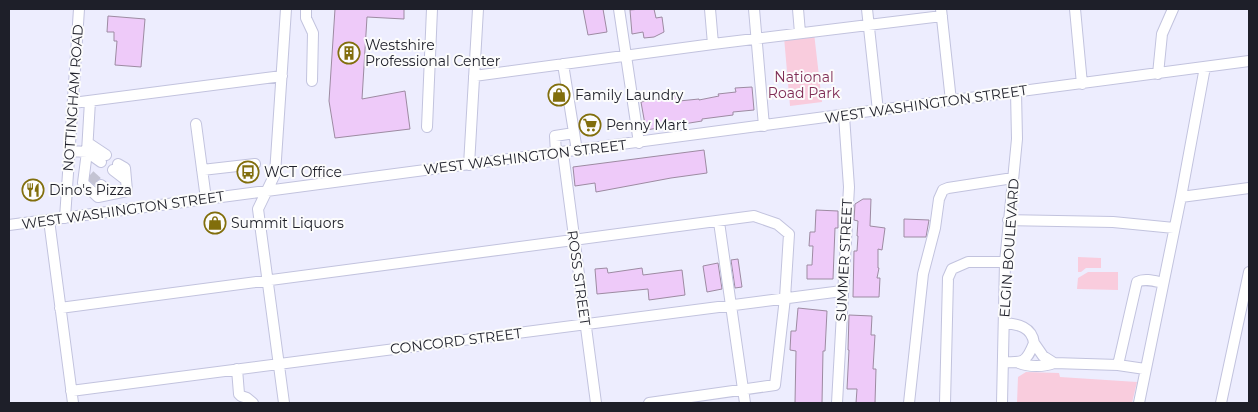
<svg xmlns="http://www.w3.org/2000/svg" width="1258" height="412" viewBox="0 0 1258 412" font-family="Montserrat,sans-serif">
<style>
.green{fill:#f9ccdd}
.building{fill:#eecaf9;stroke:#9d8ba2}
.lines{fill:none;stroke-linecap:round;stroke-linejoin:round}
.minor-tunnel{stroke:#c4c4d3;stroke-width:10;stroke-dasharray:10 5;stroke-linecap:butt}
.minor-casing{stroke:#c2c3de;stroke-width:12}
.minor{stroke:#fff;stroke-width:10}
.labels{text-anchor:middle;stroke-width:4;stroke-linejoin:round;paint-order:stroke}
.poi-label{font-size:14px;fill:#1e1f29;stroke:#fcfcfc;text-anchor:start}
.park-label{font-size:14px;fill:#7f2c55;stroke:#fcfcfc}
.street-label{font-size:14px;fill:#1e1f29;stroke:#fcfcfc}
</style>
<rect width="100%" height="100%" fill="#ededfe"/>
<path class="green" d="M814,33L822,102L790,106L784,37Z
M1078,257L1101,258V268H1086L1081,272H1078Z
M1088,272H1118V290L1077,289L1078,278Z
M1026,372L1059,373L1060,377L1137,382L1132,403H1017L1018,377Z"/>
<path class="building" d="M335,9H404V19L367,17L362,99L405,91L410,129L335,138L329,101Z
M583,9H603L607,32L588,35Z
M641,9H654L656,18L662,17L664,32L654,37L644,38L643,32L632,34L630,10Z
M108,16L145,19L141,67L115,65L117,41H114V32H107Z
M752,87L754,110L733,112V115L702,119V121L646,130L641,102L679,95V101L699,99V100L719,96L718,94L736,92L735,88Z
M704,150L707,173L671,178L596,192L595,183L575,186L573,167Z
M863,199H871L870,226L885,228L882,250L878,249V268H879L877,278H880L879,297H853L854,251H857L858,236H857L858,221L854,220L855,204Z
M816,210L838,211V228H835L833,279H807V265H812L813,246H809L810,232H815Z
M904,219L929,220L926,237H904Z
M738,259L742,287L735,288L731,260Z
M718,263L722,289L707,292L703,266Z
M607,268L608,273L642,268L643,275L682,270L685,295L649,300L648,289L597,294L595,269Z
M798,308L827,311L825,351H823L822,403H795L796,351L790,350L791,331H796Z
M849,315L872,316L871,335H875L873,369H876L875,403H856L857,389H847L849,350H848Z"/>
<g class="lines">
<path class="minor-tunnel" d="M90,175L101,185"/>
<g class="minor-casing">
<path id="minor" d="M306,9V18L313,33L312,81
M619,9L639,143
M710,9L713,44
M754,9L764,126
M798,9L800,33
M867,9L878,111
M941,9L951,101
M1075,9L1082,84
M563,64L577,151
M1158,74L1162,34L1173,9
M474,76L713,44L942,16
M90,101L87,152L101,162
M73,103L282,76
M196,124L206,199
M427,127L432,9
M88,143L106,155
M70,151L87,152L83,183L98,197L127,191L125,168L118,164
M556,153L555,136L574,133
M563,153L596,403
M469,165L478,9
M113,170L126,180
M202,170L255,164
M101,185L111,194
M1181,197L1249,188
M65,218L79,9
M49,220L73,403
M1008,220L1113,222L1174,228
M719,222L745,403
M9,225L1249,61
M60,308L754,216L777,224L789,234L785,298L775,385L649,403
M1003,362C1023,363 1026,363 1034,343C1032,327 1018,324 1004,323
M1019,363C1029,367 1044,367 1054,363L1043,356L1034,343
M1054,363L1118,365L1145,369
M1118,365L1137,282C1145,278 1154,281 1163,283
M237,369L239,394L241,396L247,398L253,403
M71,391L842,291
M284,403L258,209L275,174L286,9
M837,403L849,187L844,116
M909,403L923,274L935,228L939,199L943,190L948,188L1013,178
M945,403L948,278L952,269L968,262H1005
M1002,403L1005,262L1017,139L1016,92
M1139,403L1181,197L1205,67
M1221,403L1249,272"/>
</g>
<use href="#minor" class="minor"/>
</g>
<defs>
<g id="building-ring" transform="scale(1.125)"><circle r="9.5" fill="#fcfcfc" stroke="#816e0c" stroke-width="1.5"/><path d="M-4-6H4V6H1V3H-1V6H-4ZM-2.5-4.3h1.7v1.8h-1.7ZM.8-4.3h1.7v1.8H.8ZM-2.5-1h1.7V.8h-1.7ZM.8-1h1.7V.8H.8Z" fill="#816e0c"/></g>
<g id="shop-ring" transform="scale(1.125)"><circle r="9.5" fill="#fcfcfc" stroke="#816e0c" stroke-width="1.5"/><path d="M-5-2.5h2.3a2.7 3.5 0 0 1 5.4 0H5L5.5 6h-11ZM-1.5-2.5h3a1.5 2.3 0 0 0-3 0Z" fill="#816e0c"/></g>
<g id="supermarket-ring" transform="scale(1.125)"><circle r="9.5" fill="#fcfcfc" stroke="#816e0c" stroke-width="1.5"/><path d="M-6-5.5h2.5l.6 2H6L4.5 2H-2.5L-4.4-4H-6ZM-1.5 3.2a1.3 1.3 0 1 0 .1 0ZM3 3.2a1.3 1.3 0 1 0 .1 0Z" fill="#816e0c"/></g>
<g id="bus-ring" transform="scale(1.125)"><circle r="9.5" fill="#fcfcfc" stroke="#816e0c" stroke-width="1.5"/><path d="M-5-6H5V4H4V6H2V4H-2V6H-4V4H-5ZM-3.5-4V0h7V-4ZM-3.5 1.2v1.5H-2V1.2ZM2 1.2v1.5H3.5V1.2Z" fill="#816e0c"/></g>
<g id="restaurant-ring" transform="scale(1.125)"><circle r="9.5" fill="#fcfcfc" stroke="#816e0c" stroke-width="1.5"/><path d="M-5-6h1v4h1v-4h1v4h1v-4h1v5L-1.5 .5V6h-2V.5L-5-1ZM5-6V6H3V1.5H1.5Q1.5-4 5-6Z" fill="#816e0c"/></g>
</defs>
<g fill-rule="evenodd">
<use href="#building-ring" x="349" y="53"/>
<use href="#shop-ring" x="559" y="95"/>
<use href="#supermarket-ring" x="590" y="125"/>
<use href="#bus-ring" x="248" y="172"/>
<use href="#restaurant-ring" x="33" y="190"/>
<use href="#shop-ring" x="215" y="223"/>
</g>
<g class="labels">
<g class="poi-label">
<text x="365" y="50">Westshire<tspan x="365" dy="16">Professional Center</tspan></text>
<text x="575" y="100">Family Laundry</text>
<text x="606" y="130">Penny Mart</text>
<text x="264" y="177">WCT Office</text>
<text x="49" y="195">Dino's Pizza</text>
<text x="231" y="228">Summit Liquors</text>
</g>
<g class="park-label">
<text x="804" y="82">National<tspan x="804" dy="16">Road Park</tspan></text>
</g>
<g class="street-label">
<text transform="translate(73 98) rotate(-86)" y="5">NOTTINGHAM ROAD</text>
<text transform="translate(926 104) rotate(-8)" y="5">WEST WASHINGTON STREET</text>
<text transform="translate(525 157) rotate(-7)" y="5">WEST WASHINGTON STREET</text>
<text transform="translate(123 210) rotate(-8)" y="5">WEST WASHINGTON STREET</text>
<text transform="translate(1009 248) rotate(-86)" y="5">ELGIN BOULEVARD</text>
<text transform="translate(844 260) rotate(-87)" y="5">SUMMER STREET</text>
<text transform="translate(579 278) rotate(82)" y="5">ROSS STREET</text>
<text transform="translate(456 341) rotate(-7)" y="5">CONCORD STREET</text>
</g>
</g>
<rect width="1258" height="412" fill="none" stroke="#1e1f29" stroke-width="20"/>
</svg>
